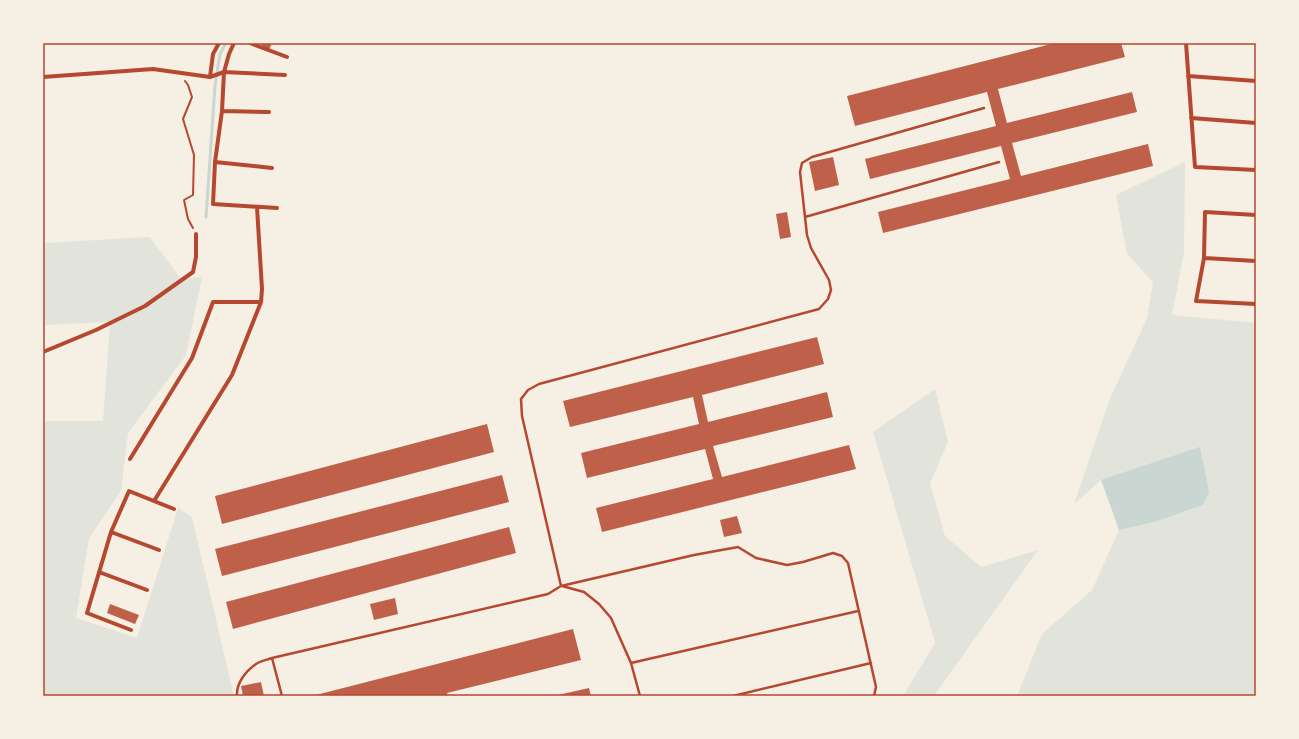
<svg xmlns="http://www.w3.org/2000/svg" width="1299" height="739" viewBox="0 0 1299 739" font-family="'Asap Condensed',sans-serif">
<style>
.green{fill:#e2e4dc}
.water{fill:#c9d6d2}
.lines{fill:none;stroke-linecap:round;stroke-linejoin:round}
.stream{stroke:#c9d6d2;stroke-width:3}
.building{fill:#bf614a}
.path{stroke:#b5482f;stroke-width:2}
.service{stroke:#b5482f;stroke-width:2.5}
.minor{stroke:#b5482f;stroke-width:4}
.neatline{fill:none;stroke:#b5482f;stroke-width:1.5}
</style>
<rect width="100%" height="100%" fill="#f6efe4"/>
<path class="green" d="M1185,162L1184,252L1172,315L1256,323V696H1017L1042,634L1092,590L1119,530L1154,522L1101,480L1074,504L1109,401L1147,318L1153,282L1127,254L1116,195Z
M150,237L181,279L202,277L186,355L128,433L121,491L89,538L76,618L137,638L178,508L192,517L234,696H43V421H103L110,322L43,325V243Z
M935,389L948,442L930,483L945,536L981,567L1038,550L934,696H903L935,643L873,432Z"/>
<path class="water" d="M1200,447L1209,492L1203,505L1154,522L1119,530L1101,480Z"/>
<g class="lines">
<path class="stream" d="M206,217L215,86L220,54L226,43"/>
</g>
<path class="building" d="M263,43H272L269,50L261,47Z
M1055,43H1121L1125,57L998,89L1007,123L1132,92L1137,112L1012,143L1021,176L1148,144L1153,166L883,233L878,212L1010,179L1001,146L870,179L865,159L996,126L987,92L855,126L847,96Z
M833,157L839,185L815,191L809,162Z
M787,212L791,237L780,239L776,214Z
M817,337L824,364L702,395L708,422L827,392L833,417L713,446L722,477L849,445L856,469L602,532L596,508L713,479L705,449L587,478L581,453L699,424L693,397L570,427L563,401Z
M487,424L494,452L222,524L215,496Z
M502,475L509,502L222,576L215,549Z
M737,516L742,533L724,537L720,520Z
M509,527L516,553L233,629L226,602Z
M395,598L398,614L374,620L370,604Z
M110,604L139,615L135,624L107,613Z
M573,629L581,660L447,693L448,696H312Z
M261,682L264,696H243L241,686Z
M589,688L591,696H558V695Z"/>
<g class="lines">
<path class="path" d="M185,81L188,85L192,97L183,119L194,155L193,195L184,200L188,219L193,228"/>
<path class="service" d="M805,217L999,162
M561,586L522,416L521,399L528,390L539,384L819,309L828,299L831,290L829,280L811,248L807,235L800,172L802,163L812,157L984,108
M562,586L584,592L599,604L611,618L631,663L640,696
M272,658L282,696
M631,663L858,611
M237,696C236,683 246,671 256,664C260,661 267,660 272,658L548,594L561,586L694,555L738,547L756,558L787,565L803,562L833,553L842,556L848,563L876,687L874,696
M733,696L871,663"/>
<path class="minor" d="M234,43L229,54L224,72L222,111L215,162L213,204L277,208
M250,43L287,57
M1186,43L1195,167L1256,170
M1188,76L1256,81
M43,77L153,69L210,77L213,54L219,43
M210,77L224,72L285,75
M222,111L269,112
M1191,118L1256,123
M215,162L272,168
M1256,215L1205,212L1204,258L1196,301L1256,304
M1204,258L1256,261
M43,352L96,330L145,306L193,272L196,257V234
M130,459L192,358L213,302H261
M154,501L232,375L261,302L262,289L257,207
M111,532L159,550
M99,572L147,590
M131,630L87,613L111,532L129,491L174,509"/>
</g>
<rect width="1299" height="739" fill="none" stroke="#f6efe4" stroke-width="88"/>
<rect x="44" y="44" width="1211" height="651" class="neatline"/>
</svg>
